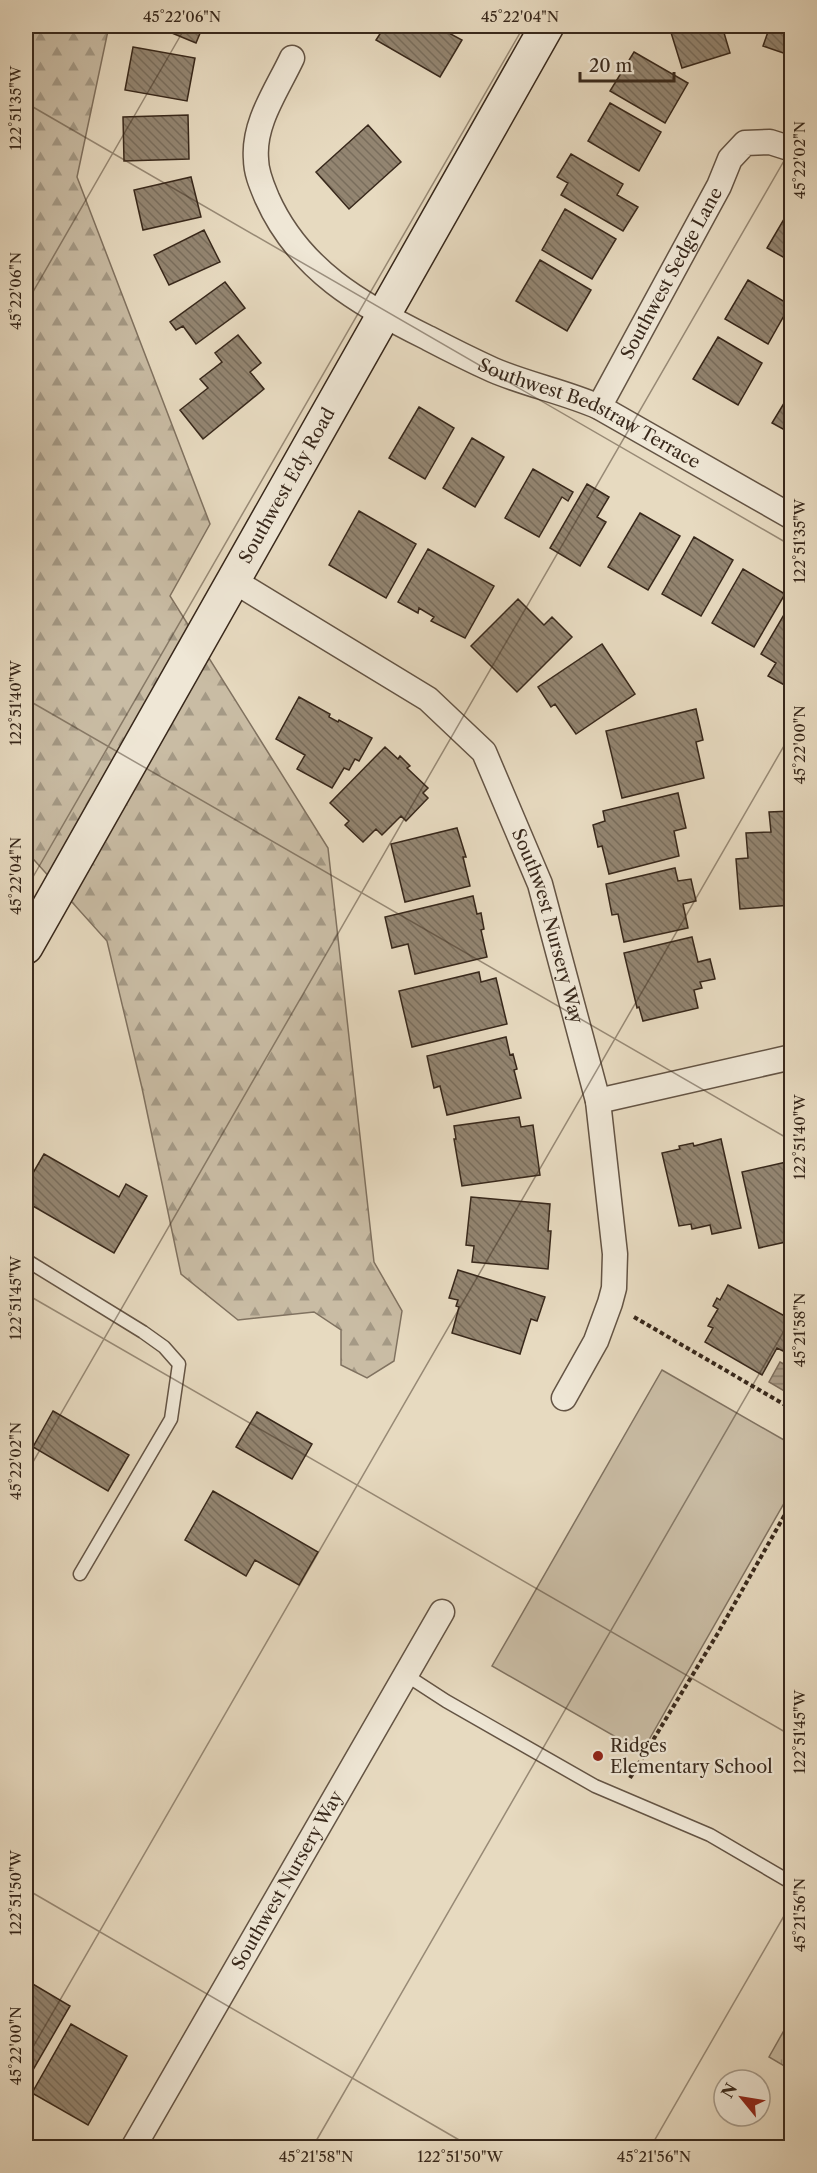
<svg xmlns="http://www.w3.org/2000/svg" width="817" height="2173" viewBox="0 0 817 2173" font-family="'Libre Caslon Text',serif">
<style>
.grass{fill:url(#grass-tufts);stroke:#807260;stroke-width:1.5}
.forest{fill:url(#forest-firs);stroke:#807260;stroke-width:1.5}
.pitch{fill:#c9bca4;stroke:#807260;stroke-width:1.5}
.water{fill:url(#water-rules);stroke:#7e6e5c;stroke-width:1.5}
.building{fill:url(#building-back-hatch);stroke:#38281b;stroke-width:1.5}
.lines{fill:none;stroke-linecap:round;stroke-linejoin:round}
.lane-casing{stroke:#645444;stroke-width:15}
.street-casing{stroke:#645444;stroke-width:27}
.secondary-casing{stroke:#38281b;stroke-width:36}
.path{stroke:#38281b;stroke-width:4;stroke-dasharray:4.5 3;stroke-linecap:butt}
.lane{stroke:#efe7d6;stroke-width:12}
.street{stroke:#efe7d6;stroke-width:24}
.secondary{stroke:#efe7d6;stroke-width:33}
.ticks{fill:none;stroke:#38281b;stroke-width:1.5;stroke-opacity:0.45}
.poi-dot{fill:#8f2418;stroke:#efe7d6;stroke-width:2}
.labels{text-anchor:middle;stroke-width:4.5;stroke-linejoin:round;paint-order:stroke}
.street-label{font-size:18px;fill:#38281b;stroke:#efe7d6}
.poi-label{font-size:18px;fill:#38281b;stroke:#efe7d6;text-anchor:start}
.neatline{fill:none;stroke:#38281b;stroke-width:2}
.ticks-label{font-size:15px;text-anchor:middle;fill:#38281b}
</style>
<defs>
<pattern id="grass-tufts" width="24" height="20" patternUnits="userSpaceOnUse" patternTransform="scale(1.5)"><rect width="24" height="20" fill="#c9bca4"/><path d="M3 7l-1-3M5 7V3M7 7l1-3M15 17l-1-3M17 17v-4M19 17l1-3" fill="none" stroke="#a49985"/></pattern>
<pattern id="forest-firs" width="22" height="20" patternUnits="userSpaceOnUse" patternTransform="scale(1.5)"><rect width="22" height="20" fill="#c9bca4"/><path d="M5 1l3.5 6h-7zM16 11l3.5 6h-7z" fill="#a49985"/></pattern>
<pattern id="water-rules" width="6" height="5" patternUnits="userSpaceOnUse" patternTransform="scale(1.5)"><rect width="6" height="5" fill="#ac9d88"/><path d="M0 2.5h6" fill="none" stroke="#8d806e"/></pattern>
<pattern id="building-back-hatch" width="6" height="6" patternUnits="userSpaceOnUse" patternTransform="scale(1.5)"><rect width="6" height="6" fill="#938571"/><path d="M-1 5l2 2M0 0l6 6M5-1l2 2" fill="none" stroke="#796d5c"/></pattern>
</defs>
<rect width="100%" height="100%" fill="#e7dac0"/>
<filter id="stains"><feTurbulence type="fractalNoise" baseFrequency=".00333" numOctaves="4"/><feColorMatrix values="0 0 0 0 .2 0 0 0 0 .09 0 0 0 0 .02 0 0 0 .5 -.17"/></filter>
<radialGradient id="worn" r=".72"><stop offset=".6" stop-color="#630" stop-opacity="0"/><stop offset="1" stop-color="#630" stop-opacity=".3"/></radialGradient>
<path class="grass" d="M791,2018V2070L769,2057Z"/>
<path class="forest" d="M26,26H109L77,177L210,524L170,596L328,848L374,1262L402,1311L394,1361L367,1378L341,1365V1330L314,1312L238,1320L181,1274L142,1088L107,941L26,851Z"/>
<path class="pitch" d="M662,1370L791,1444V1491L642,1752L492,1666Z"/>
<path class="water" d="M780,1362L791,1368V1395L769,1382Z"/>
<path class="building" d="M155,26H203L196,43Z
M385,26H448L445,31L462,40L440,77L376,40Z
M669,26H722L730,53L682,68Z
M770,26H792V56L763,46Z
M133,47L195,58L187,101L125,90Z
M634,52L688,83L665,123L610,91Z
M610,103L661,132L639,171L588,141Z
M188,115L189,159L124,161L123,117Z
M368,125L401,162L349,209L316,172Z
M571,154L623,184L617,195L638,207L623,231L561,195L568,183L557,177Z
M191,177L201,217L143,230L134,190Z
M565,209L616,239L592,279L542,250Z
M787,214L792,217V262L767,248Z
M204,230L220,262L169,285L154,255Z
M540,260L591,290L567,331L516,301Z
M748,280L790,305L768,344L725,319Z
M225,282L245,308L196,344L183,326L176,330L170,322Z
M238,335L261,363L250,372L264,389L203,439L180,410L208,388L200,379L222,362L215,353Z
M718,337L762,363L738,405L693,379Z
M792,390V434L772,423Z
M419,407L454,428L425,479L389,458Z
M472,438L504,457L475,507L443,488Z
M533,469L573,492L568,501L562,497L539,537L505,518Z
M587,484L609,497L597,517L606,522L580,566L550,548Z
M359,511L416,544L386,598L329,565Z
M640,513L680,536L648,590L608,567Z
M694,537L733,560L701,616L662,594Z
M428,549L494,586L465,638L431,621L434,617L419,608L418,613L398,602Z
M743,569L785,594L754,647L712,623Z
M518,599L544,625L552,617L572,637L517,692L471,646Z
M792,601V681L788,687L768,676L776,663L761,654Z
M602,644L635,694L576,734L555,704L551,707L538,687Z
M299,697L330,714L329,717L338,722L339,720L372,738L359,761L355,759L349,770L344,768L332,788L297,769L305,755L276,739Z
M696,709L703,740L696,742L704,778L622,798L606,731Z
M385,747L398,759L400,756L410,766L407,768L428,788L423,793L428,798L406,821L401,816L382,835L376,829L363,842L345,825L349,821L330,803Z
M678,793L686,828L674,831L679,856L609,874L602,846L598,847L593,825L605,821L603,811Z
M792,811V905L740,909L736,859L748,858L746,833L771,832L769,812Z
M457,828L466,857H463L470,886L405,902L391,844Z
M675,868L678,881L691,879L696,901L683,904L688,928L624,942L618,914L612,915L606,884Z
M473,896L477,914L481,913L484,929L481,930L487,957L415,974L408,944L392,948L385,917Z
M692,937L698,962L710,959L715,979L700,982L702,988L694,990L698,1008L643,1021L639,1007L637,1008L624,953Z
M479,972L481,982L496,978L507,1024L412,1047L399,991Z
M506,1037L510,1055L513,1054L517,1069L514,1070L521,1098L447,1115L440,1086L434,1088L427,1056Z
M519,1117L521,1127L533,1125L540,1175L462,1186L454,1139H456L454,1126Z
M721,1139L741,1228L712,1234L710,1225L692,1229L691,1224L679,1226L662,1153L680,1149L679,1146L693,1143L694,1146Z
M44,1154L119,1197L126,1184L147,1196L114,1253L26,1202V1185Z
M791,1161L792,1257H789L786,1242L759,1248L742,1172Z
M471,1197L550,1204L548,1231H551L548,1269L472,1262L474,1246L466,1245Z
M458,1270L545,1297L537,1321L531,1319L520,1354L452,1333L459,1307L456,1306L458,1300L449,1298Z
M728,1285L792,1320V1336L783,1351L777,1348L762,1375L705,1342L713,1328L708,1326L718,1309L713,1306L717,1298L720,1300Z
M53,1411L129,1455L108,1491L33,1447Z
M257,1412L312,1444L292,1479L236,1447Z
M213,1491L318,1552L299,1585L255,1560L246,1576L185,1540Z
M26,1980L70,2006L26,2082Z
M71,2024L127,2056L88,2125L32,2093Z"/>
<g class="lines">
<g class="lane-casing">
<path id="lane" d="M26,1260L143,1332L164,1347L179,1364L171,1419L80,1574
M406,1675L446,1701L595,1786L710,1835L792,1883"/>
</g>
<g class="street-casing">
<g id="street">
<path id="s1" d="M292,58C277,90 253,123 256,159C256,173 262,186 267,198C299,270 361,305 428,338C449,349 471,360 493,370C528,385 565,392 599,407L792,517"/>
<path id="s2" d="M599,407L719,186L730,159L745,143L770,142L792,149"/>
<path id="s3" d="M234,581L428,699L484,752L540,884L598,1101L615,1254L614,1288L610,1303L596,1341L564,1398"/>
<path d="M598,1101L792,1057"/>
<path id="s4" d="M133,2148L442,1612"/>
</g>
</g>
<g class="secondary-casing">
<g id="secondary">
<path id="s5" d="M26,947L547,26"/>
</g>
</g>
<path class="path" d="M634,1317L792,1409
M630,1778L718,1633L792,1502"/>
<use href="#lane" class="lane"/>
<use href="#street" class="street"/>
<use href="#secondary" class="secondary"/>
</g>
<path class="ticks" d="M26,103L792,546M26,304L186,26M26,699L792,1141M26,889L524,26M26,1294L792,1736M26,1474L792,147M26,1889L473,2148M26,2059L792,732M312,2148L792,1317M650,2148L792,1902"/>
<circle class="poi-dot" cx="598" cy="1756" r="6"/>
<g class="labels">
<g class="street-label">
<text dy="6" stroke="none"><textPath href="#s2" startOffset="152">Southwest Sedge Lane</textPath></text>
<text dy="6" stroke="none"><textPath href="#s1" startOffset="546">Southwest Bedstraw Terrace</textPath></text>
<text dy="6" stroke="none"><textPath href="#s5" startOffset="530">Southwest Edy Road</textPath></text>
<text dy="6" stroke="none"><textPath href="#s3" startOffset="490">Southwest Nursery Way</textPath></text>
<text dy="6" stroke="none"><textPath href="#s4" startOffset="309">Southwest Nursery Way</textPath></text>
</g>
<g class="poi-label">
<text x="610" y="1752">Ridges<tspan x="610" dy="21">Elementary School</tspan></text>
</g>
</g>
<rect width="817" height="2173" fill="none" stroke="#e7dac0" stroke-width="66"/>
<g transform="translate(742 2098) rotate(300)"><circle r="28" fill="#efe7d6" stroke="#a69b8b" stroke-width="1.5"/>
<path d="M0-4.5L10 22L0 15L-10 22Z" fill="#8f2418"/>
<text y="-9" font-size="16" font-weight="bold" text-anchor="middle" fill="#38281b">N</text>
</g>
<path d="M580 72v9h94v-9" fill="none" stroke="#38281b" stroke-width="3"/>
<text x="589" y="72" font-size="18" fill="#38281b" stroke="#efe7d6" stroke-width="4.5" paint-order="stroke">20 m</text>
<rect x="33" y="33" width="751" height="2107" class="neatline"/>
<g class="ticks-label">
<text x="182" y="22">45°22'06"N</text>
<text x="520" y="22">45°22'04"N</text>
<text transform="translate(16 108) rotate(-90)" y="5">122°51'35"W</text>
<text transform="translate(800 160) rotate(-90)" y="5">45°22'02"N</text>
<text transform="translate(16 291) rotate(-90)" y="5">45°22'06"N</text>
<text transform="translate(800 541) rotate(-90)" y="5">122°51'35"W</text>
<text transform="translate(16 703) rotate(-90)" y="5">122°51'40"W</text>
<text transform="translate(800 745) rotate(-90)" y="5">45°22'00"N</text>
<text transform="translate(16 876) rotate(-90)" y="5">45°22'04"N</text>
<text transform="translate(800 1137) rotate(-90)" y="5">122°51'40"W</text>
<text transform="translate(16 1298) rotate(-90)" y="5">122°51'45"W</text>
<text transform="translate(800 1330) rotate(-90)" y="5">45°21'58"N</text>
<text transform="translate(16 1461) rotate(-90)" y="5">45°22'02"N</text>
<text transform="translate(800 1732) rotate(-90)" y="5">122°51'45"W</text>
<text transform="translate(16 1893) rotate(-90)" y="5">122°51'50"W</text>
<text transform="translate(800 1915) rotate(-90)" y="5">45°21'56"N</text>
<text transform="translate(16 2046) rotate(-90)" y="5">45°22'00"N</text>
<text x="316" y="2162">45°21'58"N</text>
<text x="460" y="2162">122°51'50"W</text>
<text x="654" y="2162">45°21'56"N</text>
</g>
<rect width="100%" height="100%" filter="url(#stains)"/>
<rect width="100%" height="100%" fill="url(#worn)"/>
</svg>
